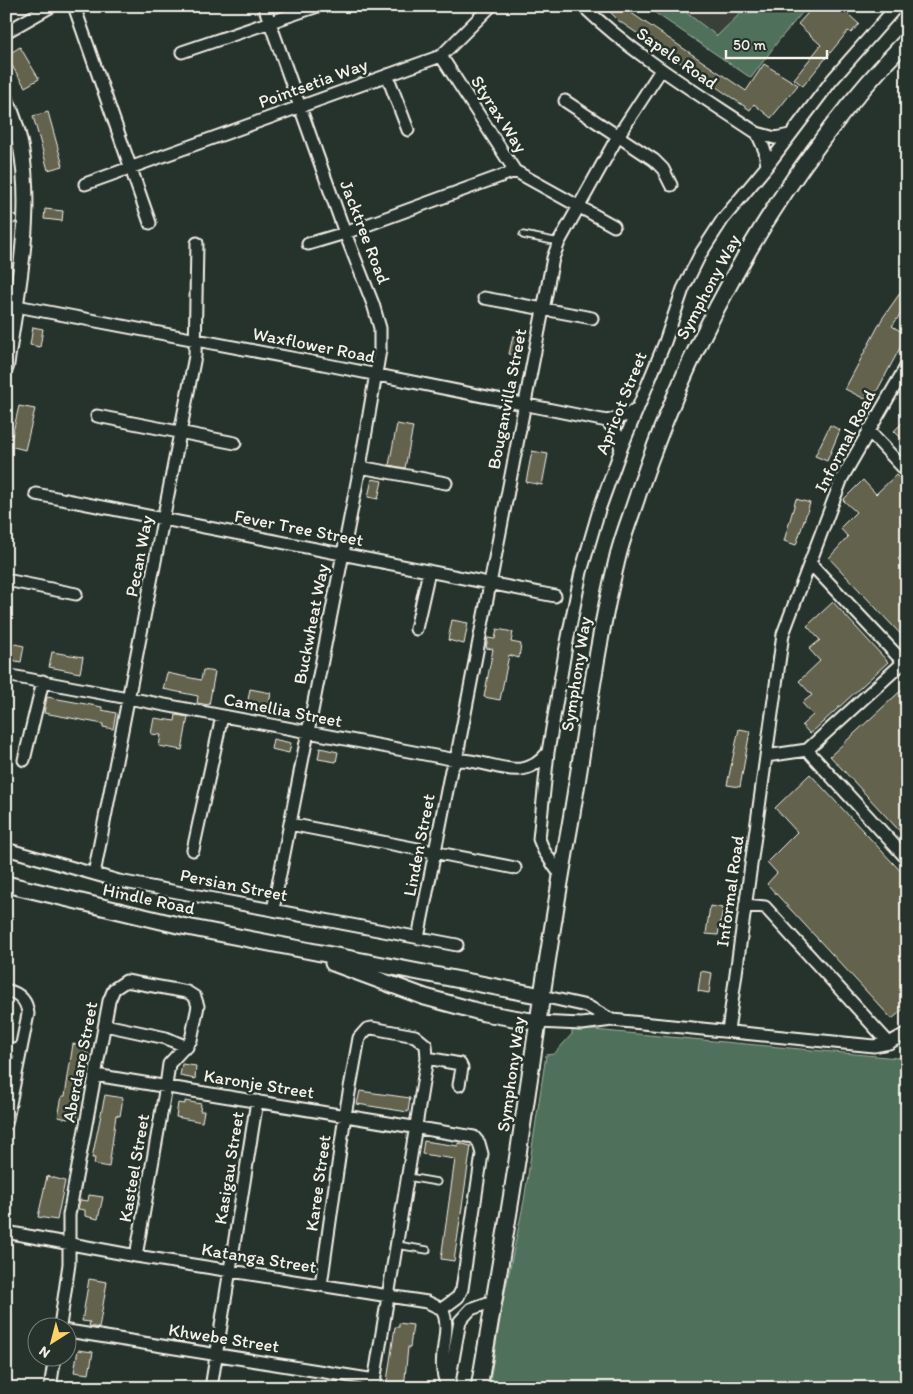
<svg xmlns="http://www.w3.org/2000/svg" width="913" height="1394" viewBox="0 0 913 1394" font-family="Itim,sans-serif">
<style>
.built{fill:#384137}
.green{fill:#4f715b;stroke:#a2b1a2}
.building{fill:#63624e;stroke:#f4f1e8}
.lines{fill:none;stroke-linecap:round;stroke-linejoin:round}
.service-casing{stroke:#f4f1e8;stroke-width:9}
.pedestrian-casing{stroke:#f4f1e8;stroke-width:11}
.minor-casing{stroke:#f4f1e8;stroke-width:15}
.tertiary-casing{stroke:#f4f1e8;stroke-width:18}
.secondary-casing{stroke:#f4f1e8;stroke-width:19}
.service{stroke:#26332d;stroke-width:5.5}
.pedestrian{stroke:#26332d;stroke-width:8}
.minor{stroke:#26332d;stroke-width:11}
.tertiary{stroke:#26332d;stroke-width:14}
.secondary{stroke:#26332d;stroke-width:15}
.labels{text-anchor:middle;stroke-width:5;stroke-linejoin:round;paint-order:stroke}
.street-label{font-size:18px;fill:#f4f1e8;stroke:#26332d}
</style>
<rect width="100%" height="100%" fill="#26332d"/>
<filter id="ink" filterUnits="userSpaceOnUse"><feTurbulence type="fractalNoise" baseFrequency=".02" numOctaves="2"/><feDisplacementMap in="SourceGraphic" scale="10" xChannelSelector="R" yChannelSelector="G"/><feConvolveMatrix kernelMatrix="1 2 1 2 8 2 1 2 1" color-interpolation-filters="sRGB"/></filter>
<g filter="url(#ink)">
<path class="built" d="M645,6H808L779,40L751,78Z"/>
<path class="green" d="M645,6H685L688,14L717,36L748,6H808L779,40L751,78Z
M572,1028L898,1058L907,1050V1388H489L501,1311L524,1201L546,1055L554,1054L572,1034Z"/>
<path class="building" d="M604,6H621L746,91L764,64L798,85L771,118L754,104L750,110L619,21Z
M814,6H839L859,24L851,33L848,31L803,86L794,79L821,45L798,24Z
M20,47L39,79L25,87L6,56Z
M48,112L63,166L48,170L33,116Z
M45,209L63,211L62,221L44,219Z
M907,283V305L892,326L907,335L871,402L845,389L882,319Z
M33,327L43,329L40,347L30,345Z
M513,336L523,338L519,356L509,354Z
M19,406L35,409L25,450L6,445V434L12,436Z
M907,418V444L894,431Z
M397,424L413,427L405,468L389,465Z
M830,425L840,430L827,461L815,456Z
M532,451L548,454L542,485L526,482Z
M896,475L907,486V550L898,559L907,568V576L900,583L907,590V597L900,604L907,611V641L829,558L848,537L840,528L856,512L843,500L863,480L876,494Z
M372,479L382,481L378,499L368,497Z
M796,499L810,503L796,545L784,541Z
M833,602L888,662L810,734L802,725L813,715L802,703L812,695L799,681L820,661L809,649L820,640L807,626Z
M452,620L468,623L464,644L448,640Z
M497,629L513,632L511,642L521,644L519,658L509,655L500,700L484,697L493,649L486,648L488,638L495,639Z
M6,642L24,646L21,662L6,659Z
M52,652L83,657L80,673L49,667Z
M203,670L215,672L209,705L197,703L198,696L163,689L167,673L201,680Z
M907,685V771L899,778L907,786V839L830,756Z
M250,689L271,693L268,709L247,705Z
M47,697L102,707V710L116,713L113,729L103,727V724L44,713Z
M176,715L188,717L182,750L159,746L161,735L151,734L154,718L175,721Z
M739,729L750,731L740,787L727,785Z
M273,739L291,743L289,753L271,749Z
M320,748L338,752L336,762L318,759Z
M810,774L907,878V1006L892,1019L767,884L777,873L767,862L797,832L775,808Z
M710,906L723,908L718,935L706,934Z
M701,971L712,973L709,993L698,991Z
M73,1044L87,1047L86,1053L89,1054L77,1117L69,1115L68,1119L58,1117L62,1096H65Z
M182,1064L196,1066L195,1079L180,1076Z
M360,1091L410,1098L408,1112L357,1104Z
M105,1095L123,1098L120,1116L116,1115L109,1167L94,1164L95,1158H92Z
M185,1101L201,1104L200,1111H204L202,1122L176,1117L178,1103L185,1104Z
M424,1141L458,1146V1143L471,1146L454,1261L441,1259L455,1159L422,1154Z
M47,1176L65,1181L57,1220L38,1217Z
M89,1195L103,1197L98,1219L85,1216V1210L78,1209L80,1200L88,1201Z
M89,1279L107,1282L99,1328L89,1326L90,1322L82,1321Z
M399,1323L413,1325L410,1347H408L404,1388H386L395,1327H399Z
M78,1350L93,1352L89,1374L74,1372Z"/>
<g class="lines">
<g class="service-casing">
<path id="service" d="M523,235L559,242
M408,1177L437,1182
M397,1245L427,1250"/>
</g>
<g class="pedestrian-casing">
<path id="pedestrian" d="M6,219H12"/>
</g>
<g class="minor-casing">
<path id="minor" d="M74,6L150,223
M264,6L345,233L373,304L380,328V350L360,467L273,910
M583,6C635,56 697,93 757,133L775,138L790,135
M6,32L52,6
M182,52L318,6
M441,56L515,171L614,226
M387,75L408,130
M565,101L654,160L663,169L671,185
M757,133L765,151L767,166
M85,184L441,56L491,6
M308,244L345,233L515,171
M484,298L592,318
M6,304L318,363L607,421L627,415L636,409
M97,416L235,443
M607,421L617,434L621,449
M868,430L907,472
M360,467L446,483
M36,494L555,596
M810,563L907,666
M6,580L76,594
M416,629L429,571
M6,675L456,760C491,758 521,787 548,752
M807,750L907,859
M766,756L807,750L907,659
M24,760L43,681
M290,824L515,868
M6,849L119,881L457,945
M193,850L222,716
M94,874L195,356L197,243
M561,876L544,851L539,839L548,752L565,652L581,572L599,510L621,449L665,342L683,289L701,253L723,219L767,166L832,80L897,6
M745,905L765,907L889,1043
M418,938L451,770L456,760L553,258L559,242L618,136L661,70
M6,990C19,993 27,1000 28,1014L6,1124
M542,996L587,1006L612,1020
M537,1022L582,1024L612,1020L874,1046L889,1043L907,1033
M105,1025L166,1038L187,1047
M728,1031L783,634L842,478L907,365
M6,1048L20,1051
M427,1058L460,1064L462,1068L459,1085
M95,1075L474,1137L479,1143L482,1154L462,1289L458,1297L442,1309
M6,1232L136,1256L414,1300L427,1302L442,1309
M321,1285L345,1115L359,1038L367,1029L372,1028L415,1036L426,1045L427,1058L373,1388
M442,1309C454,1333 433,1359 448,1387
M60,1326L69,1264V1215L109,1001L114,989L126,981L187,992L195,997L198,1006L191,1040L169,1064L166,1086L136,1256
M68,1331L375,1380
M50,1388L55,1356
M211,1388L257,1101
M448,1388L460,1321L471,1309L493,1301"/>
</g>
<g class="tertiary-casing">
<path id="tertiary" d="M6,100C43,177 18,285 6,367"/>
</g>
<g class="secondary-casing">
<path id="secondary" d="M6,884L182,926L542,996
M333,963L425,997L484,1013L537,1022
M479,1388C491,1316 504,1245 515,1174C533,1059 548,945 569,831C585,740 595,649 617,560C622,537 632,514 639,491C695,326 785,166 907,40"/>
</g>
<use href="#service" class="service"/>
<use href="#pedestrian" class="pedestrian"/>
<use href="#minor" class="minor"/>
<use href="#tertiary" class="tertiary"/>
<use href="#secondary" class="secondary"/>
</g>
</g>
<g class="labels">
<g class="street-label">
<text transform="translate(677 58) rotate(35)" y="6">Sapele Road</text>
<text transform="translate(313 83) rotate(-20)" y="6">Pointsetia Way</text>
<text transform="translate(499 114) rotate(57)" y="6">Styrax Way</text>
<text transform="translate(365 232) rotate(69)" y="6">Jacktree Road</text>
<text transform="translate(708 287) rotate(-62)" y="6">Symphony Way</text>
<text transform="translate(314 345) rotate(11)" y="6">Waxflower Road</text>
<text transform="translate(507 399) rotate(-79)" y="6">Bouganvilla Street</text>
<text transform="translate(621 403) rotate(-68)" y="6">Apricot Street</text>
<text transform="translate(845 441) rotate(-63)" y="6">Informal Road</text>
<text transform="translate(299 528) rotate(11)" y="6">Fever Tree Street</text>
<text transform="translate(139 556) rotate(-79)" y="6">Pecan Way</text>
<text transform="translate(311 624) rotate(-79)" y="6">Buckwheat Way</text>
<text transform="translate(576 674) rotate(-81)" y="6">Symphony Way</text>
<text transform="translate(283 710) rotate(11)" y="6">Camellia Street</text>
<text transform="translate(419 845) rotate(-79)" y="6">Linden Street</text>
<text transform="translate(234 885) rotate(11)" y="6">Persian Street</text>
<text transform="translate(730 891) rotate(-82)" y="6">Informal Road</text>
<text transform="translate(149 899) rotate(12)" y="6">Hindle Road</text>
<text transform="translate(80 1062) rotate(-79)" y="6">Aberdare Street</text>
<text transform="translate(511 1074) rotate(-82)" y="6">Symphony Way</text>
<text transform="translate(259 1084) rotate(9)" y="6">Karonje Street</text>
<text transform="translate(134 1168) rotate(-80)" y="6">Kasteel Street</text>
<text transform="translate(229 1168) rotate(-81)" y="6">Kasigau Street</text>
<text transform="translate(318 1183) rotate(-82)" y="6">Karee Street</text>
<text transform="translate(259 1258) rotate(9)" y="6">Katanga Street</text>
<text transform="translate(224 1338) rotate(9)" y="6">Khwebe Street</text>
</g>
</g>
<rect width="913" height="1394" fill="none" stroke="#26332d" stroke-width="25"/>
<rect x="12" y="12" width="888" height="1369" fill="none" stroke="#f4f1e8" stroke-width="2" filter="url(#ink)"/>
<g transform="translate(52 1342) rotate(216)"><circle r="24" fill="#26332d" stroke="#787f78"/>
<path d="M0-4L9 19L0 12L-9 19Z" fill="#ffd166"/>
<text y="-8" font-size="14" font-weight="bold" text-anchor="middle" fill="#f4f1e8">N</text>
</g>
<path d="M726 50v8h101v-8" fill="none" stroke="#f4f1e8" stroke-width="2.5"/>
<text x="733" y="50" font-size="15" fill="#f4f1e8" stroke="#26332d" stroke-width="4" paint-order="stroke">50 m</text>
</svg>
